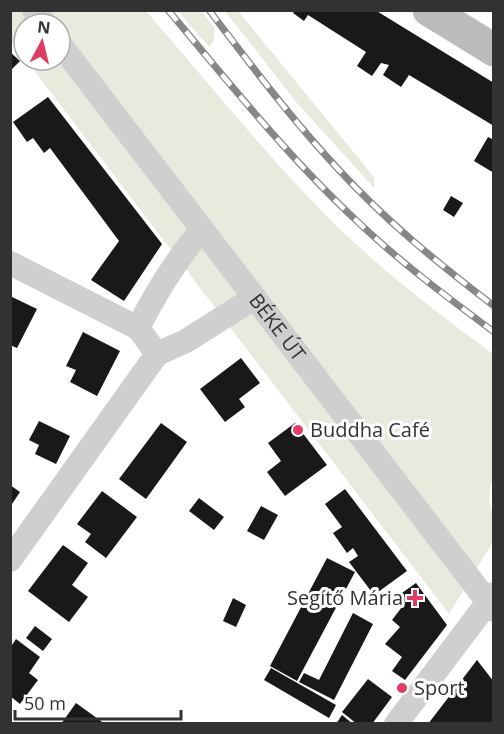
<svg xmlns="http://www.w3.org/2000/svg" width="504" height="734" viewBox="0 0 504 734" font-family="'Open Sans',sans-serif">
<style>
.green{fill:#e7ebde}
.building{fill:#191919}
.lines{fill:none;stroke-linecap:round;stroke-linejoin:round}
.minor{stroke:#cfcfcf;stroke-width:24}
.secondary{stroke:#bcbcbc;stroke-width:33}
.rail-casing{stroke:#878787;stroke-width:7}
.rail{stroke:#fff;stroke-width:4.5;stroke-dasharray:14;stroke-linecap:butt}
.poi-dot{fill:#e03d65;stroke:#fff;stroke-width:2}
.labels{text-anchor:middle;stroke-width:6;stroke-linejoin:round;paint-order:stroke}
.street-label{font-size:20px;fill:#323232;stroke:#fff}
.poi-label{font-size:20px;fill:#323232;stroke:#fff;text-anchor:start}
</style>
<rect width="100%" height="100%" fill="#fff"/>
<path class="green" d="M11,11H146C212,87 275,167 347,236C393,279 443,317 493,354L494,483H491L489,499L493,517V542L449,614L26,60H60V24H24V58L11,40Z
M178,11H201L215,28L213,42L209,47Z
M225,11H238L374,177V188L297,103Z"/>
<path class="building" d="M295,10H375L494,83V126L409,75L401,87L383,75L389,65L381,63L372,76L357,66L366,52L308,15L304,21L293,13Z
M10,52L20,61L10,71Z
M48,97L162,244L124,301L91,280L119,241L50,148L44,153L33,138L27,142L13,122Z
M488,137L494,140V173L474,161Z
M451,196L463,203L454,217L443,210Z
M10,296L37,309L17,348L10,345Z
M83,332L120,351L97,396L70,382L76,370L66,366Z
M241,358L260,383L239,399L245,407L225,422L200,389Z
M39,421L70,436L56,464L35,454L39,445L29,440Z
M161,423L187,442L146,499L119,479Z
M295,423L327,465L285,496L267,472L281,461L268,443Z
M10,485L20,492L10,507Z
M345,489L407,571L374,595L349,562L358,556L353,548L347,553L333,533L342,527L325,504Z
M102,491L137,517L106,558L85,542L91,534L77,524Z
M199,498L224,517L214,530L189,511Z
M261,506L278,515L264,540L247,531Z
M63,545L88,563L72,585L88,597L69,622L28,591Z
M327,558L355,572L297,681L270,666Z
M416,583L447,625L405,680L392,671L402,657L385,644L400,627L392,620L405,603L399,595Z
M233,598L246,605L236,627L223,621Z
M353,613L373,624L334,700L299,682L304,673L319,680Z
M35,626L52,639L43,651L26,638Z
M16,639L40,657L29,673L38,680L20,704L10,696V644L12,645Z
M477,660L494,682V724H428Z
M271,668L336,705L329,718L264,680Z
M368,679L392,697L372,724H357L342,712Z
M76,703L105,724H61Z
M342,715L353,724H336Z"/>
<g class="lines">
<g class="minor">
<path d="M34,10L45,24"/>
<path id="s1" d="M60,44L494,610"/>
<path d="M10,263L138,328L157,354L186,341L254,298"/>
<path d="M138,328C156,292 176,260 202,229"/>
<path d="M10,560L157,354"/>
<path d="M396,724L494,594"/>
</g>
<path class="secondary" d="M429,10L494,50"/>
<g class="rail-casing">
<path id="rail" d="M168,10C229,83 289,158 358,222C400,262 447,297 494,332
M209,10C251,65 292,120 339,170C386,221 439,264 494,306"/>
</g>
<use href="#rail" class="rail"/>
</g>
<g class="poi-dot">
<circle cx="298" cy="430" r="6"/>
<path d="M412 589h6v6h6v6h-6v6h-6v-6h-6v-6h6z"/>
<circle cx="402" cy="688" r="6"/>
</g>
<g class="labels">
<g class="street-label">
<text dy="7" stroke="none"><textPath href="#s1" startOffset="357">BÉKE ÚT</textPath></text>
</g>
<g class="poi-label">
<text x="310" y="437">Buddha Café</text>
<text x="403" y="605" text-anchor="end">Segítő Mária</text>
<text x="414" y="695">Sport</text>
</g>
</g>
<rect width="504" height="734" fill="none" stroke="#323232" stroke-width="24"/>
<g transform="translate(42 42) rotate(7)"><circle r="28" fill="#ffffff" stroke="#adadad" stroke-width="1.5"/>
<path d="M0-4.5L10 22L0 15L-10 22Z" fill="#e03d65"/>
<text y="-9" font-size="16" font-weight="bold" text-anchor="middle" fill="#323232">N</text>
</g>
<path d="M15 710v9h166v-9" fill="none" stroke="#323232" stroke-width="3"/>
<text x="24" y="710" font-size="18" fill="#323232" stroke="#ffffff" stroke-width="4.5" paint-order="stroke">50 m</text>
</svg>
